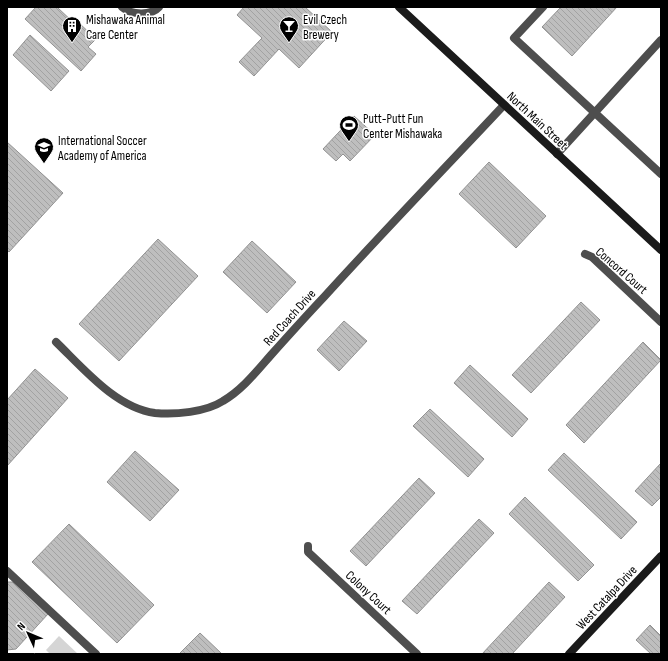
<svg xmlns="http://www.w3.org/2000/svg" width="668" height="661" viewBox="0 0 668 661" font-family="'Sofia Sans Condensed',sans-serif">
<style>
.park{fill:#d5d5d5}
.building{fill:url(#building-back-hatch);stroke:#929292}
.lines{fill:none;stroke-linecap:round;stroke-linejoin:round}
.lane{stroke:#4e4e4e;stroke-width:8}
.street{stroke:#4e4e4e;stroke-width:8}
.secondary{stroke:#1b1b1b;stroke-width:8}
.labels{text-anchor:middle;stroke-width:3;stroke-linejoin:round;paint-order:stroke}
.poi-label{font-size:13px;fill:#000;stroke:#fff;text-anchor:start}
.street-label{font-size:13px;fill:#000;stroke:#fff}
</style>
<defs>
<pattern id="building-back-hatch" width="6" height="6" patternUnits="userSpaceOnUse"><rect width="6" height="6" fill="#bebebe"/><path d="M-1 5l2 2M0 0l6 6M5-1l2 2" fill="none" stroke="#a2a2a2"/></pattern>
</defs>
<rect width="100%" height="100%" fill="#fff"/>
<path class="park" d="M59,636L78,654H50L46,650Z"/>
<path class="building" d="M36,7H57L76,25L78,22L96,39L88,47L96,54L81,71L25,19Z
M244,7H305L332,32L299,68L279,49L254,76L239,62L262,38L237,15Z
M561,7H617L572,56L542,27Z
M30,35L69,71L51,91L13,55Z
M354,116L375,135L350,161L343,154L336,161L323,149Z
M7,142L63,193L9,252L7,250Z
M489,162L546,216L516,248L459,194Z
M158,239L198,276L119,361L79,324Z
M252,241L296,282L267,313L223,272Z
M581,302L600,320L531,393L512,375Z
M344,321L367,341L339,371L317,350Z
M643,342L661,360L584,443L566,425Z
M470,365L528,419L512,437L454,383Z
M35,369L68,398L7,466V400Z
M430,409L484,459L468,477L413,426Z
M135,451L179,490L150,521L107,482Z
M564,453L637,522L621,539L548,470Z
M661,463V497L652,506L635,491Z
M419,478L435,493L366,566L350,551Z
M525,497L594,565L578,581L509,514Z
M479,519L494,533L417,614L402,601Z
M69,524L154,605L117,643L32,562Z
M7,582H13L48,614L16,649L7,650Z
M549,582L565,597L512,654H482Z
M650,625L661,636V654H651L636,640Z
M200,633L222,654H179Z"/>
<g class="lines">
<path class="lane" d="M122,7C131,15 151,16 159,7
M543,7L514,38L661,174
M557,154L661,40
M7,571L96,654"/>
<path class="street" d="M585,254L592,257L661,322
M56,342C83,368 116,408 155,413C175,415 206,412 223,401C242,390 256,372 271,355C288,336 306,316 324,297C383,232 444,169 504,105
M308,546V552L417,654"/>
<path class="secondary" d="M399,7L661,250
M569,654L661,556"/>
</g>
<defs>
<g id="building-pin" transform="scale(1)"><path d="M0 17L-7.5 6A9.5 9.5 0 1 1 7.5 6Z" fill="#000" stroke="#fff"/><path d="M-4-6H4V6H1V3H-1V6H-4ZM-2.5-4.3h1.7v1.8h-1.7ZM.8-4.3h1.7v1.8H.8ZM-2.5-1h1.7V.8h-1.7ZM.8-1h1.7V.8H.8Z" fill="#fff"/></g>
<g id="bar-pin" transform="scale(1)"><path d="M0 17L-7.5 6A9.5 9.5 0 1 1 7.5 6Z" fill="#000" stroke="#fff"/><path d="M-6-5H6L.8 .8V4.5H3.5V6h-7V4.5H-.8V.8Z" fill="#fff"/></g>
<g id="stadium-pin" transform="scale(1)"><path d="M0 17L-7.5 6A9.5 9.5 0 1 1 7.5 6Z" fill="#000" stroke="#fff"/><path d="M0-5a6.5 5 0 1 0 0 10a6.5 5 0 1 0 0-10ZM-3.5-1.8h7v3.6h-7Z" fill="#fff"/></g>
<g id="school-pin" transform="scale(1)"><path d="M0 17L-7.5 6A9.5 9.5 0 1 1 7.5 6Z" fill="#000" stroke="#fff"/><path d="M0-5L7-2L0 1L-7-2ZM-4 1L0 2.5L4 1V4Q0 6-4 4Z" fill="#fff"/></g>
</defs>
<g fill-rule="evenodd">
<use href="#building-pin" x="72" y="26"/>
<use href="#bar-pin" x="289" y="26"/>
<use href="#stadium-pin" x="349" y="125"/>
<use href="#school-pin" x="44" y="147"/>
</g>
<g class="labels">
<g class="poi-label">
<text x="86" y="24">Mishawaka Animal<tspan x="86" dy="15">Care Center</tspan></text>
<text x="303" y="24">Evil Czech<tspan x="303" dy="15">Brewery</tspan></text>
<text x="363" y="123">Putt-Putt Fun<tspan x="363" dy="15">Center Mishawaka</tspan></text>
<text x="58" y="145">International Soccer<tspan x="58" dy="15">Academy of America</tspan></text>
</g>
<g class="street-label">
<text transform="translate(538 120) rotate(43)" y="5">North Main Street</text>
<text transform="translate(622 270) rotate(41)" y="5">Concord Court</text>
<text transform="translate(289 317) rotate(-48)" y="5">Red Coach Drive</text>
<text transform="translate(369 592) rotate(43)" y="5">Colony Court</text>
<text transform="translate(606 597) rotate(-47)" y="5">West Catalpa Drive</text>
</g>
</g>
<rect width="668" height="661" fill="none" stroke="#000000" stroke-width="16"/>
<g transform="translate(28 633) rotate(314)" stroke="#ffffff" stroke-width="3" paint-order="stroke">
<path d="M0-3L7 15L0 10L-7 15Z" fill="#000000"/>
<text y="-6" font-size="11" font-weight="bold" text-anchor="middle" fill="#000000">N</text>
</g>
</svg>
